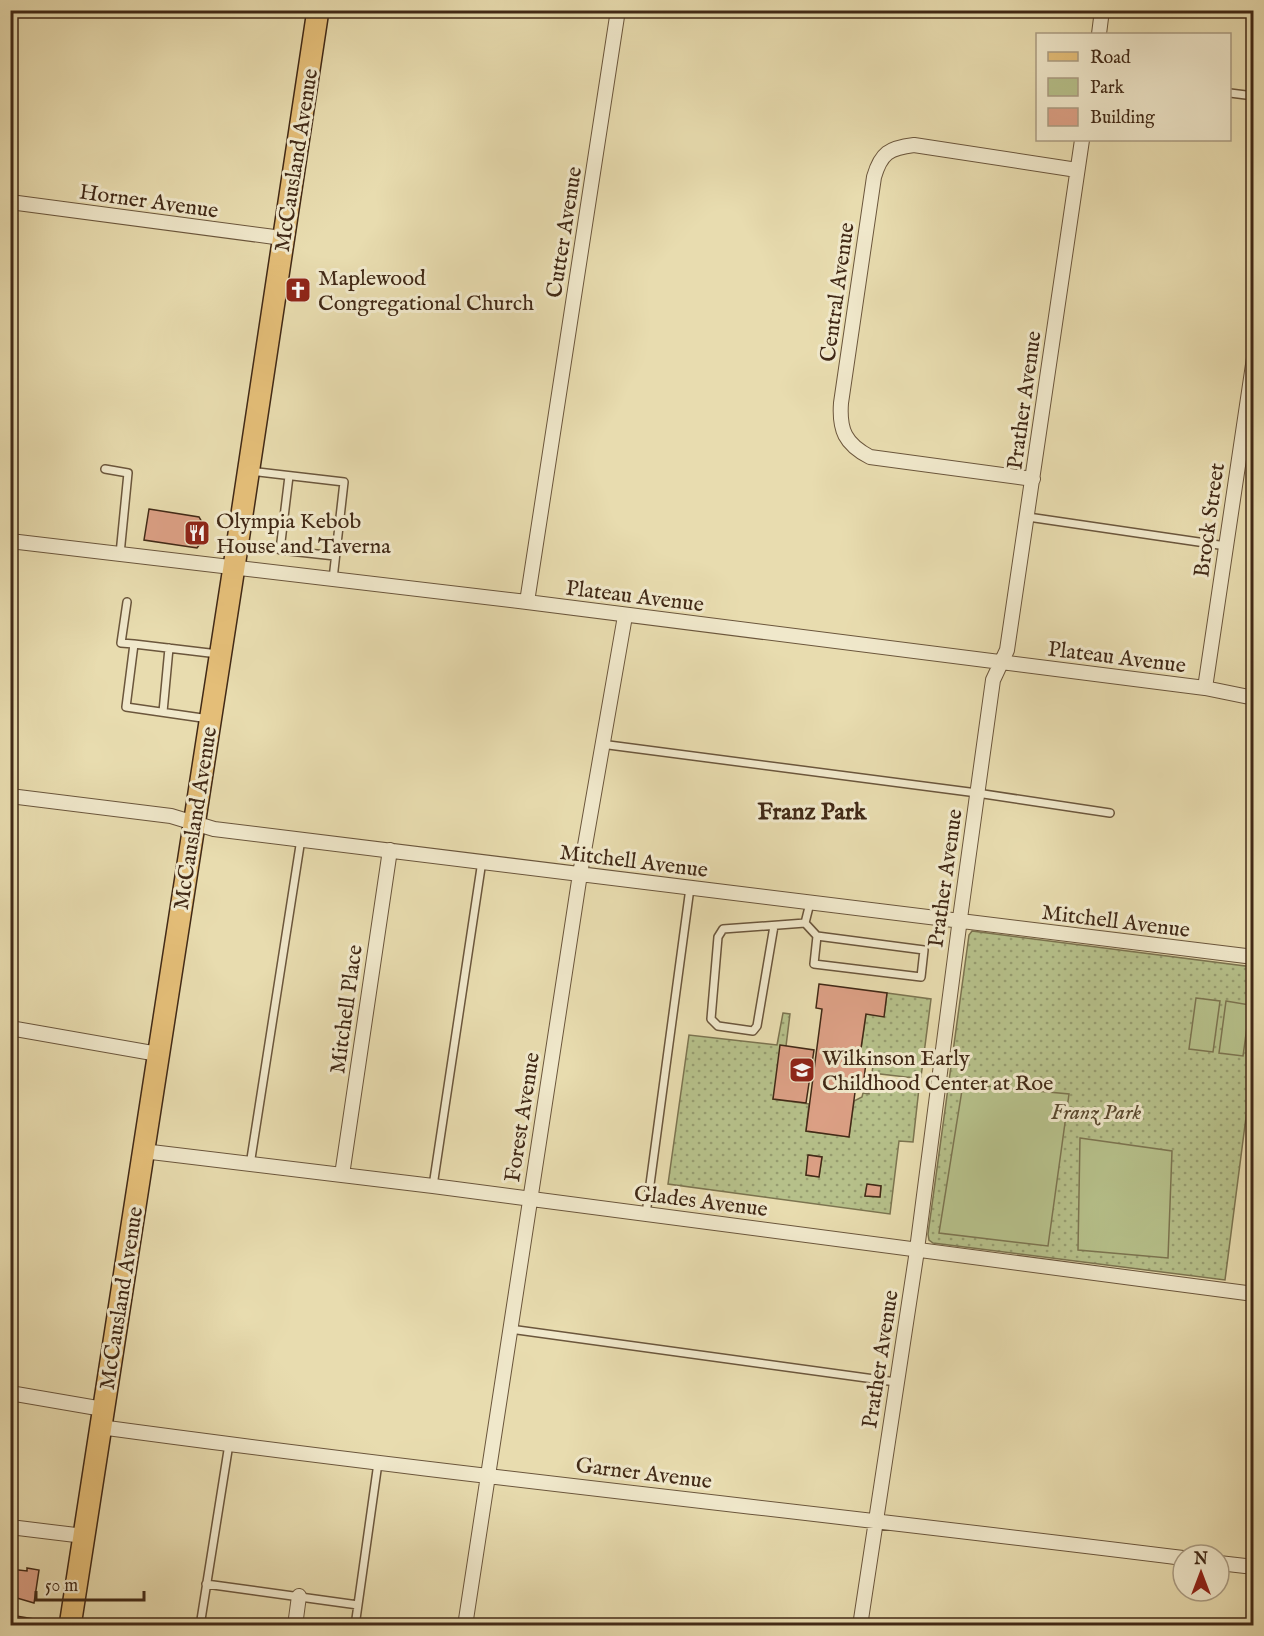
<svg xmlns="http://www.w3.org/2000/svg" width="1264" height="1636" viewBox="0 0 1264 1636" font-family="'IM FELL English',serif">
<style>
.green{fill:url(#green-dots);stroke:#7c7450;stroke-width:1.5;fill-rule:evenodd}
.pitch{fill:#b6c08a;stroke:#7c7450;stroke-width:1.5}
.building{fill:#dca085;stroke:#412916;stroke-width:1.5}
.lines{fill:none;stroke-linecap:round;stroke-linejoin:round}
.service-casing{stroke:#6b563c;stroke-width:10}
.minor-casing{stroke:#6b563c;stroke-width:16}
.primary-casing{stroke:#412916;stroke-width:24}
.service{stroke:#f0e8cb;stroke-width:7}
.minor{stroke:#f0e8cb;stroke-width:14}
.primary{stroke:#e4be78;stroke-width:21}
.labels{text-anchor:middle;stroke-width:6;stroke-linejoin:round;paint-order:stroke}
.street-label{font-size:22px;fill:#412916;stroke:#f0e8cb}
.poi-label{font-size:22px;fill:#412916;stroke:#f0e8cb;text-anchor:start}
.park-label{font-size:22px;font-style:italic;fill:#58472d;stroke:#f0e8cb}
.neighbourhood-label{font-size:24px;font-weight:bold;fill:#412916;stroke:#f0e8cb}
</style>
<defs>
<pattern id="green-dots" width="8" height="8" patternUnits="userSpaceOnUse" patternTransform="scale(1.5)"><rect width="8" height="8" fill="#b6c08a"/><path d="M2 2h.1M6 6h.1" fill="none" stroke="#969c70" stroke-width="1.8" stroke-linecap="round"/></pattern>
</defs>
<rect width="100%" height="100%" fill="#e8dcaf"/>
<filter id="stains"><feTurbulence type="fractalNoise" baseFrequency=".00333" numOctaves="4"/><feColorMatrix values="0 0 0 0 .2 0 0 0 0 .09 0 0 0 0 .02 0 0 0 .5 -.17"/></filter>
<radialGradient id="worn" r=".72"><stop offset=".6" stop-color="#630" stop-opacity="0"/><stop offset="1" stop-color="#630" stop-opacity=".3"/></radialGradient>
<path class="green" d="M972,931L1253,967V1063L1225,1280L933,1243L929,1240L928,1234L969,935Z
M887,993L931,999L921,1077L915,1076L914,1078L872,1073L874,1058L860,1056L866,1014L884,1016Z
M783,1013L790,1014L786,1046L773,1099L809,1104L806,1131L849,1137L854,1101L862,1097L863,1093L869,1094L871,1080L913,1085V1088H919L913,1142L899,1141L890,1214L668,1184L689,1035L777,1045ZM809,1155L822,1157L819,1177L806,1175ZM867,1185L881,1186L880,1197L865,1196Z"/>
<path class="pitch" d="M1196,998L1220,1001L1213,1052L1189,1049Z
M1226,1001L1250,1005L1243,1056L1219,1053Z
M963,1084L1069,1094L1048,1246L939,1233Z
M1080,1138L1172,1151L1168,1258L1078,1250Z"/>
<path class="building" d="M149,509L199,517L203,524L200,544L197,548L144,540Z
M819,984L887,993L884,1017L866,1014L859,1062L866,1063L863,1086L856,1085L849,1137L806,1131L822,1009L816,1008Z
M780,1045L814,1050L806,1103L773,1099Z
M808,1155L822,1157L819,1177L806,1175Z
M867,1184L881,1186L880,1197L865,1196Z
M27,1568L39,1570L34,1603L10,1596V1569L27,1571Z
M10,1615L35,1619L34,1626H10Z"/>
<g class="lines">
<g class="service-casing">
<path id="service" d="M1230,93L1254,96
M105,469L128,473L120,554
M250,471L344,482L333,579
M289,476L280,550L335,556
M1028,517L1226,546
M127,602L121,643L134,644
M163,712L169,648
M209,719L126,707L134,644L218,654
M601,744L977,793L1110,813
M805,923L817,936L814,964L921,977L924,950L817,936
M774,926L757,1026L753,1031L718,1026L711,1019L718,937L723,929L805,923L810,903
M1254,1117L1251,1130L1254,1138
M250,1165L301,839
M433,1186L482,861
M646,1214L690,888
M510,1329L896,1382
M206,1584L358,1605
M200,1626L229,1444
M355,1626L378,1463
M1250,1626L1252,1611L1254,1612"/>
</g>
<g class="minor-casing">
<path id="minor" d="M1099,34L1102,10
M10,202L282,238
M1033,479L870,457C845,444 839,430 841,403L874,177C881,153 889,148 914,145L1077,170
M10,541L527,602L1205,688L1254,698
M527,602L618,10
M1205,688L1254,358
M10,796L171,816L214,829L1254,957
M10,1028L158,1054
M143,1151L433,1186L1254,1294
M342,1175L390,850
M10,1393L103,1409
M100,1427C460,1476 822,1513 1183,1558
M10,1527L84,1536
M1219,1563L1254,1567
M295,1626L299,1596
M465,1626L580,874L625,616
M860,1626L916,1257L961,911L993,680L1007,650L1082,140"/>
</g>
<g class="primary-casing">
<path id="primary" d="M70,1626L234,567L318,10"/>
</g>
<use href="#service" class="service"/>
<use href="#minor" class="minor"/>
<use href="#primary" class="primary"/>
</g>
<defs>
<g id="church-square" transform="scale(1.35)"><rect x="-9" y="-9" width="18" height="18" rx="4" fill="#8f2418" stroke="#f0e8cb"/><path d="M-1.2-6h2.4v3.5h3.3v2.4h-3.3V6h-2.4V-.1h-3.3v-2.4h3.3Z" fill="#fff"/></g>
<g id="restaurant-square" transform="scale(1.35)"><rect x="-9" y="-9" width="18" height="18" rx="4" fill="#8f2418" stroke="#f0e8cb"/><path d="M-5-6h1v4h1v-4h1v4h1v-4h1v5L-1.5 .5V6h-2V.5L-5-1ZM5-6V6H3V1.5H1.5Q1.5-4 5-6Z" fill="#fff"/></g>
<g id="school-square" transform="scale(1.35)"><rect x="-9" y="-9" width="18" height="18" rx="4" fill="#8f2418" stroke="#f0e8cb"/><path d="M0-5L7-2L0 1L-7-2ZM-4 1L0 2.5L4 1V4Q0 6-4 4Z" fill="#fff"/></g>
</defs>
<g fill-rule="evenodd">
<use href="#church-square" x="298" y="290"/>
<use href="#restaurant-square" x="197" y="533"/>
<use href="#school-square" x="802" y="1070"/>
</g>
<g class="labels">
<g class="street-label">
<text transform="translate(295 160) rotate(-81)" y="8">McCausland Avenue</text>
<text transform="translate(149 200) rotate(8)" y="8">Horner Avenue</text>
<text transform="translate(563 232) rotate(-81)" y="8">Cutter Avenue</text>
<text transform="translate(836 292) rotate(-82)" y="8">Central Avenue</text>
<text transform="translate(1023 400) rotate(-82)" y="8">Prather Avenue</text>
<text transform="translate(1208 520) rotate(-82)" y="8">Brock Street</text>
<text transform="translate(635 595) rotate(7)" y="8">Plateau Avenue</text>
<text transform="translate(1117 656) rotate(7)" y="8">Plateau Avenue</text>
<text transform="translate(194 818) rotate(-81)" y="8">McCausland Avenue</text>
<text transform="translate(634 860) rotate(7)" y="8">Mitchell Avenue</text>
<text transform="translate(944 878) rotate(-82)" y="8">Prather Avenue</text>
<text transform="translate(1116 920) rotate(7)" y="8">Mitchell Avenue</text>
<text transform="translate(345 1009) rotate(-82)" y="8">Mitchell Place</text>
<text transform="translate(521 1117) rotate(-81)" y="8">Forest Avenue</text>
<text transform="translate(701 1200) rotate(7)" y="8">Glades Avenue</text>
<text transform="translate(120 1298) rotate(-81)" y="8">McCausland Avenue</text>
<text transform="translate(879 1359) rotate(-81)" y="8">Prather Avenue</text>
<text transform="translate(644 1472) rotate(7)" y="8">Garner Avenue</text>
</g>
<g class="poi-label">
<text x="318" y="285">Maplewood<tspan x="318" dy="25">Congregational Church</tspan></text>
<text x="216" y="528">Olympia Kebob<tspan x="216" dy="25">House and Taverna</tspan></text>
<text x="822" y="1065">Wilkinson Early<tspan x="822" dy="25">Childhood Center at Roe</tspan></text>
</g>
<g class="park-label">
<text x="1096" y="1119">Franz Park</text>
</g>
<g class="neighbourhood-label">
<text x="812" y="819">Franz Park</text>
</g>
</g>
<rect width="1264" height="1636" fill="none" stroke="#e8dcaf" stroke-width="36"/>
<rect x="12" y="12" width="1240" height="1612" fill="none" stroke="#412916" stroke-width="3"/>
<rect x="18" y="18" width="1228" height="1600" fill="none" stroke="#412916" stroke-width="1.5"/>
<rect x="1036" y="33" width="195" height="108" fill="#f0e8cb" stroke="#aa9c83" stroke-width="1.5"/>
<rect x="1048" y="52" width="30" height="9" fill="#e4be78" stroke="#aa9c83" stroke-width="1.5"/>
<text x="1090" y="63" font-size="18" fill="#412916">Road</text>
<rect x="1048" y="78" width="30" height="18" fill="#b6c08a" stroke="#aa9c83" stroke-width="1.5"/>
<text x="1090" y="93" font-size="18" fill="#412916">Park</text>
<rect x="1048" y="108" width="30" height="18" fill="#dca085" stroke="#aa9c83" stroke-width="1.5"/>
<text x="1090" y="123" font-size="18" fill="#412916">Building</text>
<g transform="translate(1201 1573)"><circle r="28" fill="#f0e8cb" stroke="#aa9c83" stroke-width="1.5"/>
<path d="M0-4.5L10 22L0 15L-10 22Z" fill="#8f2418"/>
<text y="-9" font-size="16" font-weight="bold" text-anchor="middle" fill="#412916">N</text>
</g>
<path d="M36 1591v9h108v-9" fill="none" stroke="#412916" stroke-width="3"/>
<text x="45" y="1591" font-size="18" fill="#412916" stroke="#f0e8cb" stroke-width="4.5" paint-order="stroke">50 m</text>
<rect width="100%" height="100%" filter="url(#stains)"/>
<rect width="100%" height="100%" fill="url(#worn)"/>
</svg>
